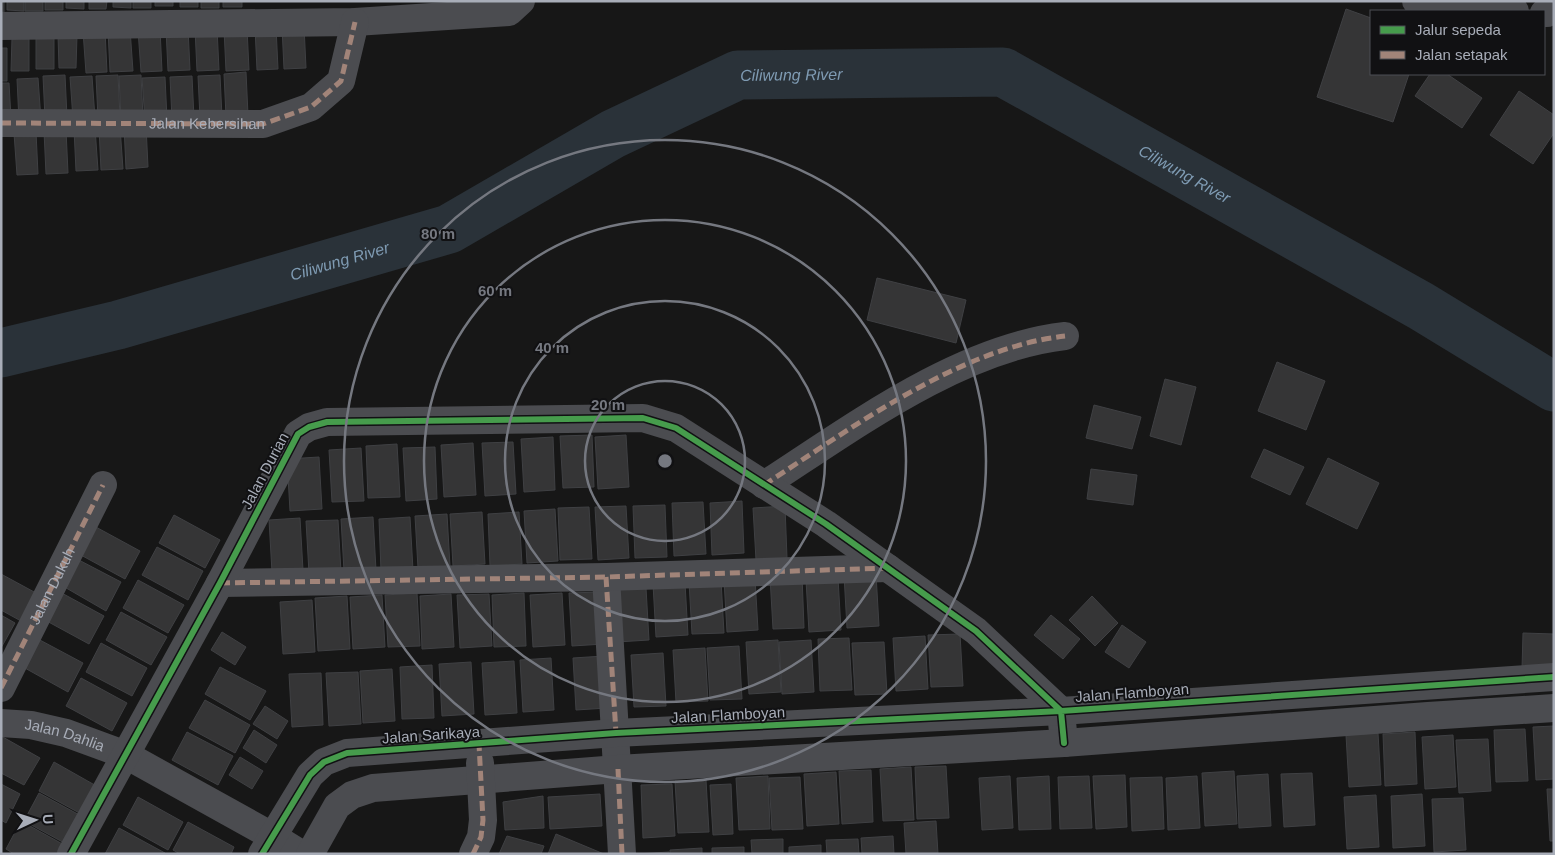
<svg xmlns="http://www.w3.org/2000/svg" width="1555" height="855" viewBox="0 0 1555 855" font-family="Arial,sans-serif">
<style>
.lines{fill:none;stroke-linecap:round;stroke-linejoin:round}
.river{stroke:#2a3239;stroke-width:49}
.building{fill:#353536;stroke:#3f4043}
.minor{stroke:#4b4c50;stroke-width:28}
.quiet{stroke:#a18479;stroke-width:5;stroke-dasharray:10 5;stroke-linecap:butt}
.cycleway-casing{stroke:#111113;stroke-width:9}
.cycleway{stroke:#469c4c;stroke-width:6}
.ring{fill:none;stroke:#757880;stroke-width:2.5}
.labels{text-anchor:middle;stroke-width:4;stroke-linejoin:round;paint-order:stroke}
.street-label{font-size:15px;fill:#a8adb8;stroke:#111113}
.water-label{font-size:16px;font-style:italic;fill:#7f9bb3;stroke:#111113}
.centre{fill:#757880;stroke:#111113;stroke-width:2.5}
.ring-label{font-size:15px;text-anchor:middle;font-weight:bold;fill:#757880;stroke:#111113;stroke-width:4;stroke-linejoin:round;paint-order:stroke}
</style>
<rect width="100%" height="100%" fill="#171717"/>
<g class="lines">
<path class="river" id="s1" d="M1,353L118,325L449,229L613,134L738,75L1003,72L1421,306L1554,387"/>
</g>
<path class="building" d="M1,1H4V12H1Z
M7,1H24V11L7,10Z
M25,1H43V11H25Z
M45,1H63V10H45Z
M66,1H84V9L66,8Z
M89,1H107L106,9H89Z
M113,1H131V8L113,7Z
M133,1H151V8H133Z
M155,1H173V6H155Z
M180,1H198V7H180Z
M201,1H219V8H201Z
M223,1H242V7H223Z
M1346,9L1371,18V74H1409L1393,122L1317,97Z
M304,26L306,68L284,69L282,27Z
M276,27L278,69L257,70L255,28Z
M188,28L190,70L168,71L166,29Z
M217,28L219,70L197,71L195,29Z
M247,28L249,70L226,71L224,29Z
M130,29L133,71L110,72L108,30Z
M160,29L162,71L141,72L138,30Z
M105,30L107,72L86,73L83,31Z
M58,35H77L76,68H59Z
M36,36H54V69H36Z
M12,38L29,39V71H11Z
M1,48H7V81H1Z
M246,72L248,115L226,116L224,74Z
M1430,74H1447L1482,98L1462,128L1415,96Z
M65,75L67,117L45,118L43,76Z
M118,75L120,117L98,118L96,76Z
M141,75L143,117L121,119L119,76Z
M220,75L222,117L200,118L198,76Z
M92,76L95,118L73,119L70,77Z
M192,76L194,118L172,119L170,77Z
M165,77L167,119L145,120L142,78Z
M38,78L41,120L19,121L17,79Z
M1,83H9L11,118L1,119Z
M1519,91L1554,115V133L1533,164L1490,135Z
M124,126H146L148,167L126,169Z
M120,127L123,169L101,170L99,128Z
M95,128L98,170L76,171L74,129Z
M66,130L68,173L46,174L44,131Z
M36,132L38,174L17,175L14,133Z
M877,278L966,300L956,343L867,320Z
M1277,362L1325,381L1306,430L1258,411Z
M1165,379L1196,387L1181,445L1150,436Z
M1094,405L1141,417L1132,449L1086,438Z
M592,435L594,487L563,488L560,436Z
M626,435L629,487L598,489L595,437Z
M553,437L555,490L524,492L521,439Z
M513,442L516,494L485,496L482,443Z
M473,443L476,495L444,497L441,445Z
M397,444L400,497L368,498L366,446Z
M435,447L437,499L406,501L403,448Z
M361,448L364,501L332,502L329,450Z
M1264,449L1304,467L1290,495L1251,477Z
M319,457L322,509L290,511L287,459Z
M1328,458L1379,483L1357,529L1306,504Z
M1091,469L1137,475L1133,505L1087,499Z
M742,501L744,553L712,555L710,503Z
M703,502L706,554L674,556L672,503Z
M665,505L667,557L635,558L633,506Z
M626,506L629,558L598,560L595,507Z
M785,506L787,558L756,560L753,508Z
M589,507L592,559L560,560L558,508Z
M555,509L558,561L527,563L524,511Z
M482,512L485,564L453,566L450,514Z
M519,512L522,564L490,566L488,514Z
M447,514L450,566L418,568L415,516Z
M174,515L220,540L205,568L159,543Z
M373,517L376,570L344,571L341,519Z
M410,517L413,570L381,571L379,519Z
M300,518L303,570L272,572L269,520Z
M338,520L341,572L309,573L306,521Z
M94,526L140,551L125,579L79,554Z
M157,547L203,571L188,600L142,575Z
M75,558L121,582L106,611L61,585Z
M1,574L36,593L21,621L1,610Z
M876,574L879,626L847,628L844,575Z
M802,575L804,628L773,629L770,577Z
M755,578L758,630L727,632L724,580Z
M838,578L841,630L809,632L806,580Z
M138,580L184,605L168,633L123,608Z
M721,580L724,633L692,634L689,582Z
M685,583L688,635L656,637L653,584Z
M646,588L649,640L617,642L614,590Z
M58,591L104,616L89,644L43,619Z
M601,592L604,644L572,646L569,593Z
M417,593L420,646L388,647L385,595Z
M524,593L526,646L494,647L492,595Z
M562,593L565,645L533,647L530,595Z
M451,594L454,647L422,649L420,596Z
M489,594L492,646L460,648L457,595Z
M382,595L385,647L353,649L350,597Z
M347,596L350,649L318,651L315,598Z
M1092,596L1118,623L1095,646L1069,620Z
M312,600L315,652L283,654L280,602Z
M121,612L167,637L151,665L106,640Z
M1,615L15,623L1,648Z
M1051,615L1080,639L1063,659L1034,635Z
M1122,625L1146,642L1129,668L1105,652Z
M222,632L246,647L235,665L211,650Z
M1523,633L1554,634V670L1522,669Z
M960,634L963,686L931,687L928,635Z
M925,636L928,689L896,691L893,638Z
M849,638L852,690L820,691L818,639Z
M38,639L83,663L68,692L23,667Z
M778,640L781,692L749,694L746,642Z
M811,640L814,692L782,694L779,642Z
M884,642L887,694L855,695L852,643Z
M101,643L147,668L132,696L86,672Z
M739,646L742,699L710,700L707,648Z
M705,648L708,701L676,702L673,650Z
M663,653L666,706L634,707L631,655Z
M604,656L607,708L576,710L573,658Z
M551,658L554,710L523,712L520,660Z
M514,661L517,713L485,715L482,663Z
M471,662L474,714L442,716L439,664Z
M432,665L434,718L402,719L400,667Z
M220,667L266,691L250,720L205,694Z
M392,669L395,721L363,723L360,671Z
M358,672L361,724L329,726L326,673Z
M321,673L323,725L292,727L289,674Z
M81,678L127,703L112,731L66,706Z
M205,700L250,725L235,753L189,728Z
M265,706L288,721L277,739L253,724Z
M1554,726V779L1536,780L1533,727Z
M1525,729L1528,781L1496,782L1494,730Z
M254,730L277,745L266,763L243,748Z
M187,732L233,756L218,785L172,760Z
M1415,732L1417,784L1385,786L1383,734Z
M1378,733L1381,785L1349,787L1346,735Z
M1453,735L1456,787L1425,789L1422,737Z
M1,736L40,758L24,785L1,773Z
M1488,739L1491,791L1459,793L1456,740Z
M240,757L263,771L252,789L229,775Z
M54,762L100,788L85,816L39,791Z
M946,766L949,818L917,819L915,767Z
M911,767L914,820L883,821L880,769Z
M871,770L873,822L842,824L839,771Z
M1234,771L1237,824L1205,826L1202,773Z
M836,772L839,824L807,826L804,774Z
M1312,773L1315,825L1284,827L1281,774Z
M1268,774L1271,826L1239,828L1237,776Z
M1125,775L1127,827L1096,829L1093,776Z
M768,776L770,829L739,830L736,778Z
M1010,776L1013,828L982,830L979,778Z
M1049,776L1051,829L1019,830L1017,778Z
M1089,776L1092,828L1060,829L1058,777Z
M1197,776L1200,828L1168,830L1166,778Z
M800,777L803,829L772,830L769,778Z
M1162,777L1164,829L1132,831L1130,778Z
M706,780L709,832L678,833L675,781Z
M1,784L20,794L6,823L1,820Z
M672,784L675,836L643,838L641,785Z
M731,784L733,834L713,835L710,785Z
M1547,789H1554V841H1550Z
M39,793L85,818L70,846L24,821Z
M600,794L602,826L550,829L548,797Z
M1422,794L1425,846L1393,848L1391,796Z
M1376,795L1379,847L1347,849L1344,797Z
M543,796L544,828L505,830L503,802Z
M138,797L183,822L168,850L123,825Z
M1463,798L1466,850L1434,852L1432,799Z
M21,821L66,846L62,854H14L6,849Z
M936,821L938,854H906L904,823Z
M188,822L234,847L231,854H180L173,850Z
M119,828L165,853L164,854H105Z
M556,834L604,854H548Z
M507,836L544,846L541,854H499Z
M893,836L894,854H862L861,838Z
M783,839V854H752L751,840Z
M858,839L859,854H827L826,840Z
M821,845V854H789V847Z
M744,847V854H712V848Z
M702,848V854H670V850Z
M669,852V854H637Z"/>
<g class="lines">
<g class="minor">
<path d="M1416,1L1515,11"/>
<path d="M1544,13H1547L1554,9"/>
<path d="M1,26L355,22L509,12L521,1"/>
<path d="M1,123L263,124L311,107L341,81L355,22"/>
<path d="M764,485C852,428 959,348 1065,336"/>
<path d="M606,577L622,854"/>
<path d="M220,583L606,577L888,568"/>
<path d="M1,688L103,485"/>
<path id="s2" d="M1,723L31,725L66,733L126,755L272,836L301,854"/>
<path d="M71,854L220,583L298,434L309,427L327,422L643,418L676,428L826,524L976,631L1061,711L1064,743"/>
<path d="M262,854L310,775L324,762L347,753L616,733L1061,711L1554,677"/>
<path d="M310,854L337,806L352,795L373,788L618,769L1064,743L1428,716L1554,708"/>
<path d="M473,854L481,837L483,820L480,763"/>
</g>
<g class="quiet">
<path id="s3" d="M1,123L263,124L311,107L341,81L355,22"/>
<path d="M764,485C852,428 959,348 1065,336"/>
<path d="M606,577L616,733"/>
<path d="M220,583L606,577L888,568"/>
<path id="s4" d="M1,688L103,485"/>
<path d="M618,769L622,854"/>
<path d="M473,854L481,837L483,820L479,744"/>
</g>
<g class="cycleway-casing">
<path id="cycleway" d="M71,854L220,583L298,434L309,427L327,422L643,418L676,428L826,524L976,631L1061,711L1064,743
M262,854L310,775L324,762L347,753L616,733L1061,711L1554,677"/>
</g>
<use href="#cycleway" class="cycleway"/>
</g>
<g class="ring">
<circle cx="665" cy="461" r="80"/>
<circle cx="665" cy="461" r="160"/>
<circle cx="665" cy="461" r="241"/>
<circle cx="665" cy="461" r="321"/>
</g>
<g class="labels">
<g class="street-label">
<text dy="5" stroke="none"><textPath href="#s3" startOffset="206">Jalan Kebersihan</textPath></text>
<text transform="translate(265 471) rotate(-62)" y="5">Jalan Durian</text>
<text dy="5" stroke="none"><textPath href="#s4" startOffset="114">Jalan Dukuh</textPath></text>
<text transform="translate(1132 693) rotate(-4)" y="5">Jalan Flamboyan</text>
<text transform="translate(728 715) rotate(-3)" y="5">Jalan Flamboyan</text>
<text transform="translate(431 735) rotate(-4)" y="5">Jalan Sarikaya</text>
<text dy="5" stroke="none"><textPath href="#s2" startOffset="65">Jalan Dahlia</textPath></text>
</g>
<g class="water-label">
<text dy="6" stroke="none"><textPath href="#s1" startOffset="846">Ciliwung River</textPath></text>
<text dy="6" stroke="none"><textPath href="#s1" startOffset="1266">Ciliwung River</textPath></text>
<text dy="6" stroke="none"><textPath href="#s1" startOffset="351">Ciliwung River</textPath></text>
</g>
</g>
<circle cx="665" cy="461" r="8" class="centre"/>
<g class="ring-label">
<text x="438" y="239">80 m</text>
<text x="495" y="296">60 m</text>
<text x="552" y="353">40 m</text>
<text x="608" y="410">20 m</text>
</g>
<rect width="1555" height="855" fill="none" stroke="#a8adb8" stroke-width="5"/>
<rect x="1370" y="10" width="175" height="65" fill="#111113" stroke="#4d4f55"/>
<rect x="1380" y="26" width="25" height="8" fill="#469c4c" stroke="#4d4f55"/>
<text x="1415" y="35" font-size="15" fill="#a8adb8">Jalur sepeda</text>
<rect x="1380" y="51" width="25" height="8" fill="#a18479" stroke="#4d4f55"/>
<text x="1415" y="60" font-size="15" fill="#a8adb8">Jalan setapak</text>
<g transform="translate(35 820) rotate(86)" stroke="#111113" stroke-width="4" paint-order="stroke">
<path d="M0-4L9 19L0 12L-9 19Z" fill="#a8adb8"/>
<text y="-8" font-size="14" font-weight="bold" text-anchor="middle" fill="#a8adb8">U</text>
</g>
</svg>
